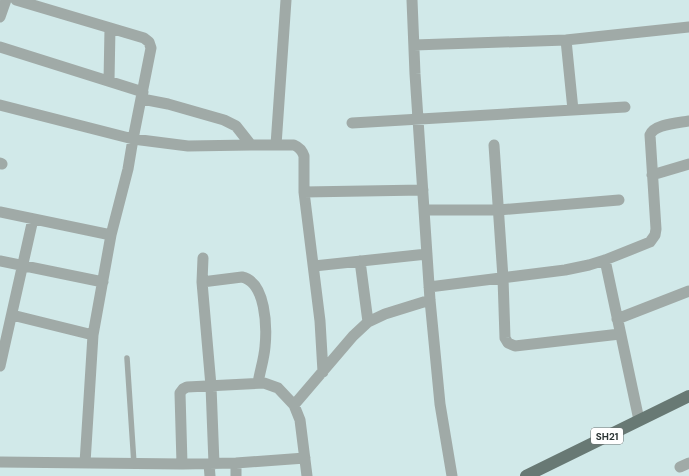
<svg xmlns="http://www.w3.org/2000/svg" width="689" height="476" viewBox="0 0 689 476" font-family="'DM Sans',sans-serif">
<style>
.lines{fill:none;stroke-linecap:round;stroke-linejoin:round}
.lane{stroke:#a0aaa7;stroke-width:5.5}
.street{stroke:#a0aaa7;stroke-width:11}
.primary{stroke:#687974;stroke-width:12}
.labels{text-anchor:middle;stroke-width:3;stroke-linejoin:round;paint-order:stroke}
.shield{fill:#fff;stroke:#6b7171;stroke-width:1}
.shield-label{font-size:10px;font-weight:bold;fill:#2b3434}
</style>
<rect width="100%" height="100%" fill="#d1e9e9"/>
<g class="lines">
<path class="lane" d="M127,358L134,464"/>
<path class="street" d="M16,0L144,38L149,42L151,48L133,139L128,169L111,235L93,335L85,463
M412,0L415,74L430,300L440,404L452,476
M0,17L6,0
M566,40L573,110
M414,45L566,40L689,27
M0,47L143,92
M109,81L110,28
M142,99L168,104L224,120L236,126L251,145
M0,105L133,139L188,146L251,145H294C299,147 302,150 304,156V192L320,321L323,372
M352,123L625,107
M276,145L286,0
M494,145L503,278L505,338L508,343L515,346L620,334
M0,163L2,164
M652,175L689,164
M304,192L423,190
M424,210H498L619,200
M0,212L111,235
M203,258L202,282L211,386L214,464
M605,260L639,420
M0,261L103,282
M360,261L368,322
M314,266L427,254
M202,282L242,277C266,282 267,327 265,347C264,359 260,371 258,383
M429,287L565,270L589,265L605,260L650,242L655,235L656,229L650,135C654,124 678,123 689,121
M12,315L93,335
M617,319L689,291
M0,366L33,219
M294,405L353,336L368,322L385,314L430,300
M0,462L182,464L236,463L305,458
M236,463V476
M182,464L180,393L183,389L187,387L264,383L278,388L294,405L300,420L307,476
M209,464L210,476
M680,467L689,463"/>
<path class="primary" d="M526,476L689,396"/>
</g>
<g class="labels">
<rect class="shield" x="591" y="428" width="32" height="16" rx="3"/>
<g class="shield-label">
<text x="607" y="440">SH21</text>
</g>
</g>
</svg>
